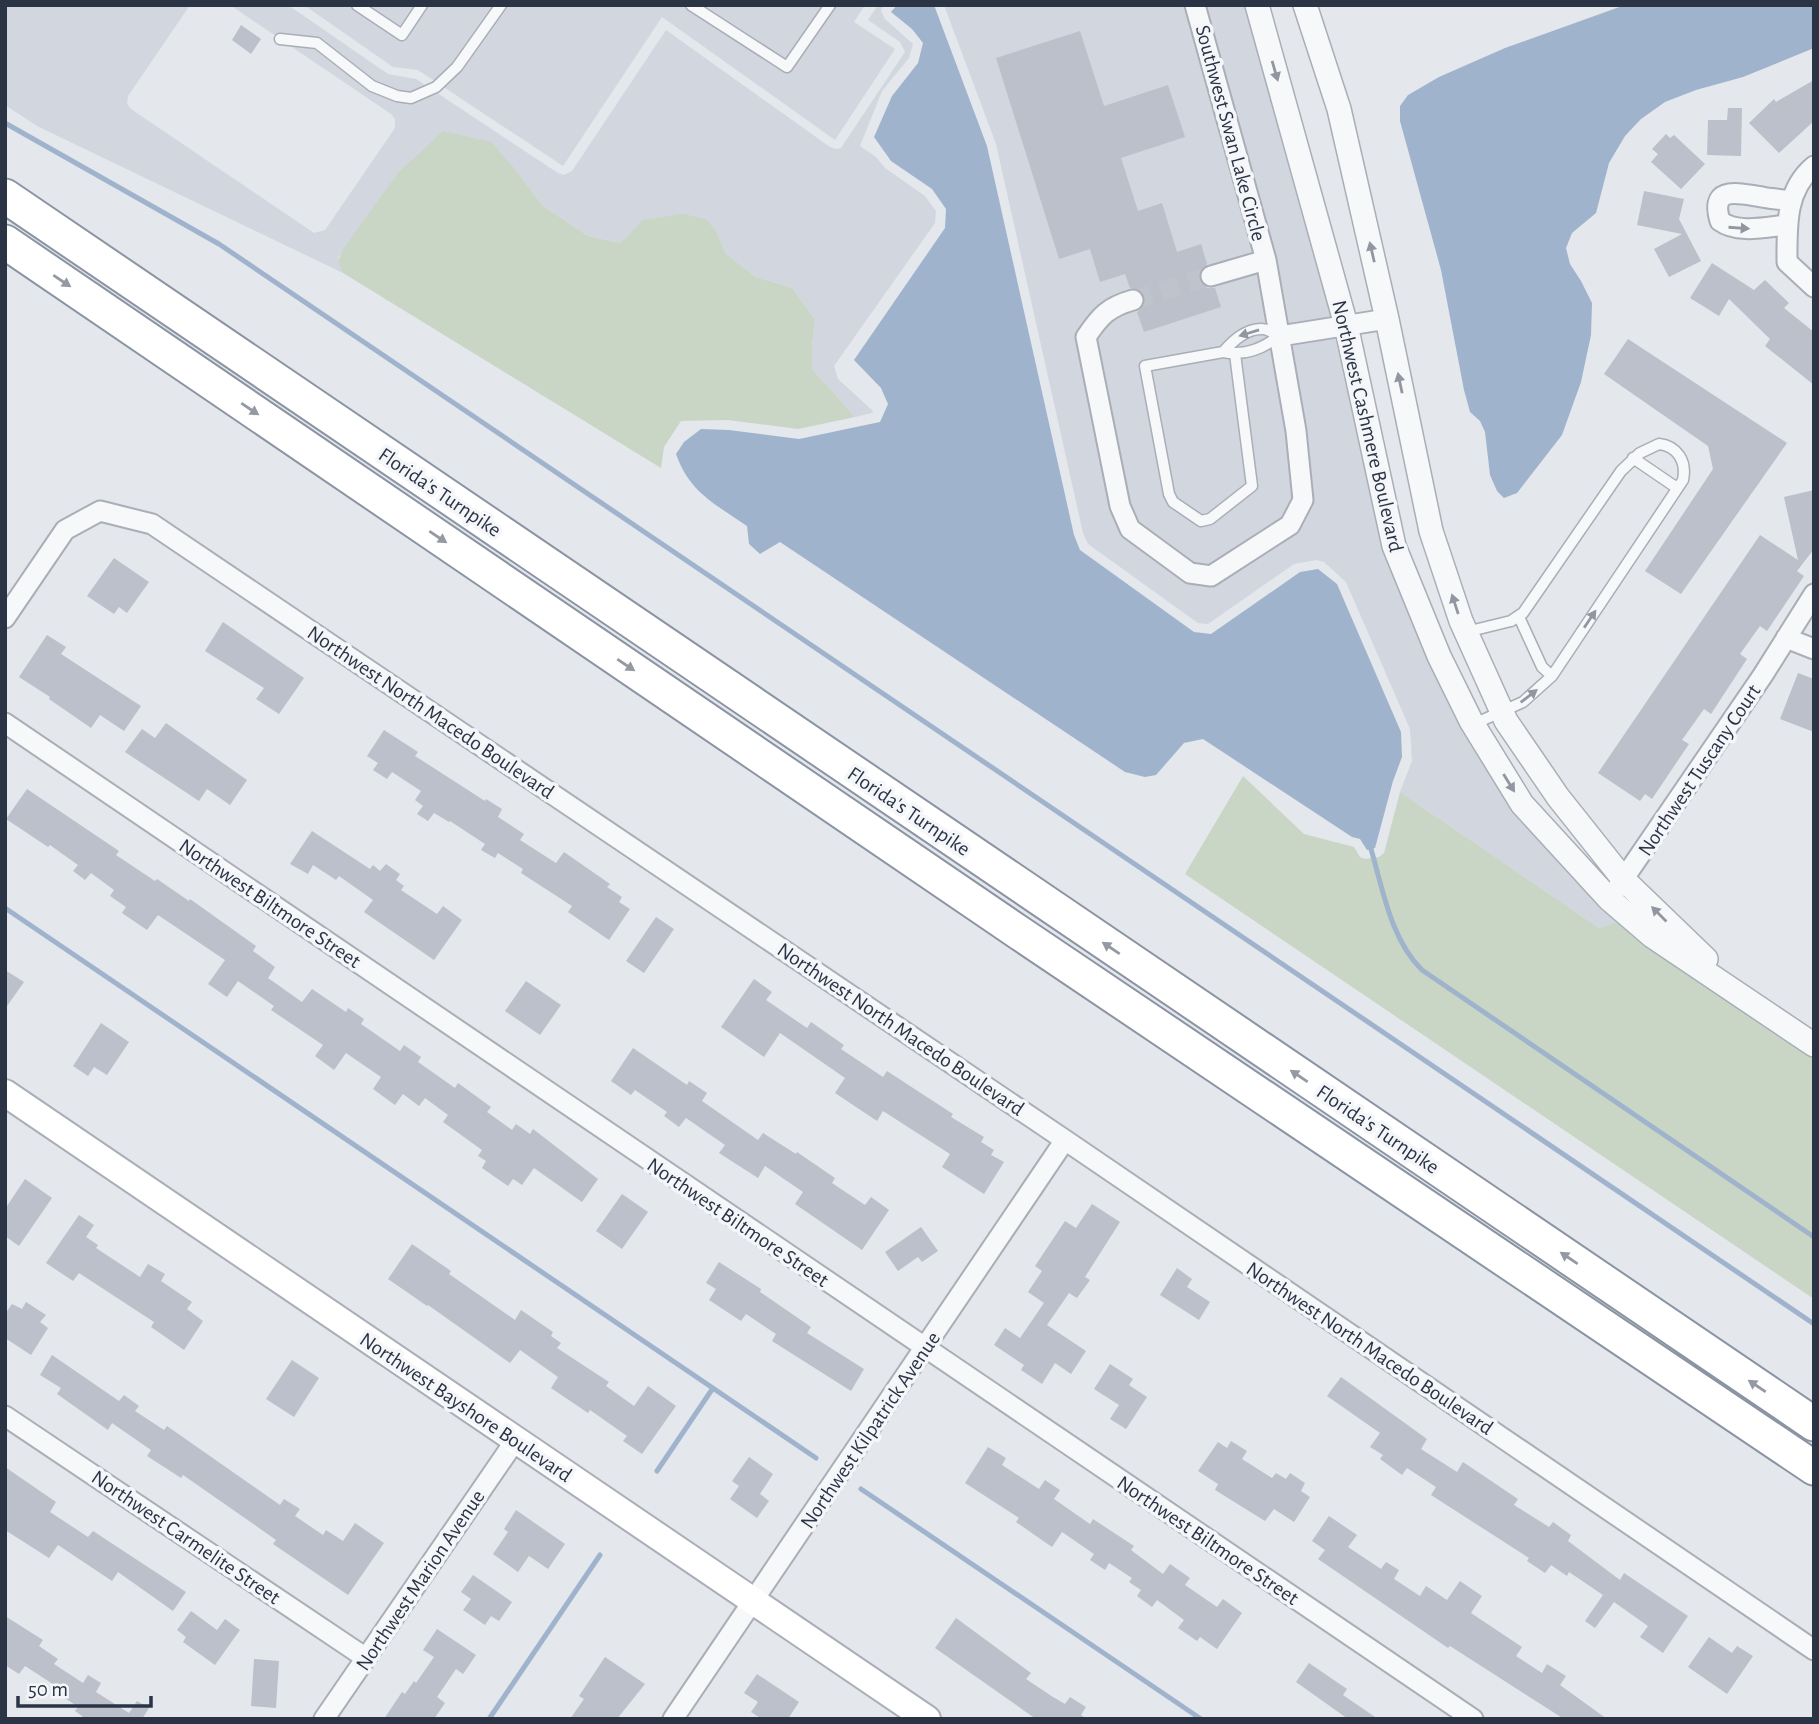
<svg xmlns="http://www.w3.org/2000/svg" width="1819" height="1724" viewBox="0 0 1819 1724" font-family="'Alegreya Sans',sans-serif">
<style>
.built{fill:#d2d6de}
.green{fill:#c9d6c5}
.water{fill:#9fb4cc}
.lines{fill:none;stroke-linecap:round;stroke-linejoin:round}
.stream{stroke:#9fb4cc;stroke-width:5}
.building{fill:#bbc0ca}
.minor-tunnel{stroke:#bfc3cb;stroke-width:19;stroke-dasharray:19 10;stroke-linecap:butt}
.service-casing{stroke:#a9aeb7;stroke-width:13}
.minor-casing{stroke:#a9aeb7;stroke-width:23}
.tertiary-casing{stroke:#a9aeb7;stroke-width:26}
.secondary-casing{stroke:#a9aeb7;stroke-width:30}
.motorway-casing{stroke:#8b94a3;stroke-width:37}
.service{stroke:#f7f8fa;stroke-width:10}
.minor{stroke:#f7f8fa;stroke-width:19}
.tertiary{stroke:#f7f8fa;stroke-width:23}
.secondary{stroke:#fff;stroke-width:26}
.motorway{stroke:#fff;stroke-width:33}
.oneway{fill:#9196a0}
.oneway2{fill:#959aa2}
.labels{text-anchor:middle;stroke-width:7;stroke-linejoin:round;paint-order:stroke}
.street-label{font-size:21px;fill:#2b3445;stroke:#f4f6f9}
</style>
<rect width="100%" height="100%" fill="#e4e7ec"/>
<path class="built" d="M5,5H190L128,96L127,104L131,109L314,233L325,230L395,128V119L391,114L230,5H288L388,74L416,79L558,173L564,175L572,171L666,30L830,147L836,149L841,148L905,52L900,42L868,20L878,5H883L881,11L885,19L913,44L909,58L882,91L860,146L876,157L885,168L925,196L936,211L935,223L834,366L838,379L873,411L872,413L855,417L812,369V346L815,319L792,288L756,277L726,254L716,231L621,243L588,236L543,206L514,168L397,174L338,258L343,273L37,126L5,105Z
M304,5H865L854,22L895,49L835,140L662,17L563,166L418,70L393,67Z
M944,5H1247L1334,317L1268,328L1339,336L1430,659L1620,921L1599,928L1400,792L1412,761L1410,729L1346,582L1324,562L1316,560L1294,564L1208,624L1198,623L1088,544L1083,533L996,144Z"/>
<path class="green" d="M443,131L491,142L514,168L543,206L588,236L621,243L643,220L683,214L706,219L716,231L726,254L756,277L792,288L815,319L812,346V369L855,417L798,429L728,420L681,421L664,447L661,468L343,273L338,261L343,249L397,174Z
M1243,776L1304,834L1354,847L1360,857L1365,859L1379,857L1384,853L1400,792L1599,928L1620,921L1755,1017L1814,1056V1299L1185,874Z"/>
<path class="water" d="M897,5H934L987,146L1074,535L1080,550L1194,632L1211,634L1300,572L1318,569L1337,584L1401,732L1402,757L1393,781L1375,848L1367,850L1360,839L1352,837L1203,739L1184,743L1156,775L1145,777L1125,772L780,542L760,554L749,544L747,526C715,504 689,492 676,454L684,442L701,429L729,430L799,439L880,422L888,404L881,388L854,360L945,228L946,209L932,189L891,161L874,137L892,96L918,63L923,43L912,29L891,12Z
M1625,5H1814V48L1743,77L1696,90L1665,102L1641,119L1625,136L1609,163L1596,213L1572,233L1566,248L1570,264L1581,281L1592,303L1591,335L1581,382L1562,435L1517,493L1504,498L1497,491L1490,475L1485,432L1480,421L1470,412L1464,390L1441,270L1400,121V106L1408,95L1439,77L1505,48Z"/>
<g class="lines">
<path class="stream" d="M5,123L219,244L1814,1324
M1371,849C1383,890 1391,940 1422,970L1814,1237
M5,908L816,1458
M657,1471L713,1388
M861,1489L1201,1719
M489,1719L600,1555"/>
</g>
<path class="building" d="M241,25L261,39L251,54L232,40Z
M1080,31L1104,106L1168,85L1185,137L1121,158L1138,211L1162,203L1177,252L1201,244L1207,264L1199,272L1200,280L1207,288H1215L1221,307L1144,332L1137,312L1142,308L1145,297L1141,291L1130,288L1125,274L1100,282L1090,249L1059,259L996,58Z
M1814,80V121L1779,153L1749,123L1774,99L1776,102Z
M1728,108H1742L1741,156L1707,155L1708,120H1727Z
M1666,134L1670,138L1674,135L1705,164L1681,189L1651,162L1658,154L1652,149Z
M1644,191L1684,199L1679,219L1701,261L1669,277L1654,249L1682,234L1637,225Z
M1712,263L1754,290L1765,280L1789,303L1784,308L1814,332V385L1765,346L1770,339L1729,299L1719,316L1690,298Z
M1628,339L1787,443L1681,594L1645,571L1713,469L1708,446L1604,374Z
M1814,490V549L1797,571L1804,576L1767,631L1760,626L1740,654L1747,659L1711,714L1704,709L1682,740L1689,744L1652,799L1645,794L1640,801L1598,773L1760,535L1798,560L1784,497Z
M114,558L149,582L127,613L119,607L114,614L87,596Z
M223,622L304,678L279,714L256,699L264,688L205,651Z
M47,635L66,647L61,654L141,706L124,731L100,715L91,728L49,699L50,697L19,677Z
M1798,673L1814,679V732L1780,719Z
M166,723L247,780L230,805L207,789L199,801L125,752L142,729L155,738Z
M384,730L418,752L415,756L485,801L486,799L502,809L498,817L524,834L520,840L556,863L564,852L610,884L607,887L622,897L619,902L630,909L609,940L568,912L572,906L521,873L523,869L498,853L495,858L481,850L485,844L450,821L449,822L434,813L428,821L417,814L423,806L415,800L421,791L392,772L387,779L373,770L378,763L367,756Z
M27,789L119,851L116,855L155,881L157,879L189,901L190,899L256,946L253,951L275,967L268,978L302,1002L312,989L346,1012L348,1008L364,1019L361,1024L400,1051L404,1045L421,1057L418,1062L455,1088L458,1083L491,1107L487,1112L512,1130L516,1124L530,1134L533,1129L598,1179L582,1202L534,1168L522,1185L513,1179L508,1186L482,1168L486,1161L478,1156L482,1150L443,1122L448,1115L425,1098L419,1106L403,1094L395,1105L373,1089L381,1077L346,1053L334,1070L315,1056L323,1045L271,1010L274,1006L238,981L227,997L208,984L225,960L158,915L147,930L122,913L126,907L110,896L114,890L91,873L85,880L73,871L78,865L50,845L48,847L6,819Z
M312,831L370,869L373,865L380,871L386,864L400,874L396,880L404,886L401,890L437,914L443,906L462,920L434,960L364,912L373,900L339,876L336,880L313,865L308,874L290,864Z
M656,917L674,929L644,973L626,961Z
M5,970L24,982L5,1009Z
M754,979L772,992L766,1000L807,1028L811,1022L844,1045L841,1049L883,1077L887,1071L953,1114L951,1117L984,1137L981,1142L994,1150L991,1155L1004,1162L984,1194L942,1167L950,1154L883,1111L877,1121L835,1093L845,1078L780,1033L764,1057L721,1027Z
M526,981L561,1005L540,1035L505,1011Z
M101,1023L129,1042L107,1075L94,1067L88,1076L73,1066Z
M633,1048L687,1085L689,1081L707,1093L702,1101L758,1140L763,1133L796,1154L797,1152L835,1178L832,1183L865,1205L871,1197L889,1210L862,1250L795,1204L803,1192L765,1166L758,1178L719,1153L725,1145L686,1118L679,1127L664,1116L667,1112L635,1090L631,1095L611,1081Z
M25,1179L52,1198L19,1246L5,1236V1209Z
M622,1194L648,1212L622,1249L596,1231Z
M1092,1204L1120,1222L1085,1277L1090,1280L1077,1298L1069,1293L1047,1325L1086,1351L1071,1374L1055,1363L1042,1384L1021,1370L1024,1365L994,1345L1005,1328L1020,1338L1044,1303L1028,1292L1042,1271L1035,1266L1065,1221L1076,1228Z
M79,1215L94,1225L86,1237L98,1245L96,1248L140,1277L148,1264L165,1274L161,1281L192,1302L187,1309L203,1321L184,1350L151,1327L154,1322L79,1273L73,1281L46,1263Z
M921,1227L938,1251L922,1262L918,1257L898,1271L885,1252Z
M412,1244L451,1271L449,1274L515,1320L521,1310L553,1332L551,1336L561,1343L557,1348L609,1382L606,1386L634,1406L648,1386L676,1406L642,1454L623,1441L627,1436L590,1410L588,1413L551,1388L558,1377L520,1350L510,1363L428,1305L427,1306L388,1279Z
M719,1262L761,1289L760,1292L811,1327L807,1333L864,1369L851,1391L772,1341L776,1334L746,1314L741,1321L709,1300L716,1289L706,1283Z
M1177,1268L1192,1279L1187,1287L1210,1302L1199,1320L1160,1295Z
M26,1302L46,1315L40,1322L48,1328L31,1355L5,1338V1314L12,1304L22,1309Z
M52,1355L119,1401L124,1395L139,1406L135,1411L164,1430L167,1426L280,1505L284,1499L300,1509L295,1516L323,1535L326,1530L343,1541L355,1523L384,1543L348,1595L273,1544L276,1540L252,1523L183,1475L181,1478L147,1456L151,1450L112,1423L108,1430L57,1394L61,1388L40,1375Z
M292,1360L319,1378L294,1417L266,1399Z
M1110,1364L1133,1379L1129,1385L1147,1397L1126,1429L1110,1419L1119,1405L1094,1389Z
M1341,1377L1427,1439L1421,1449L1457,1472L1463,1462L1518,1499L1514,1505L1549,1527L1553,1522L1571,1535L1568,1541L1620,1580L1624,1573L1688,1616L1663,1653L1640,1637L1648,1626L1614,1602L1595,1628L1585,1621L1603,1595L1569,1572L1567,1576L1551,1565L1545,1573L1527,1561L1529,1558L1431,1495L1436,1487L1407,1468L1402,1475L1380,1459L1383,1455L1370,1447L1380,1433L1327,1396Z
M1231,1441L1247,1451L1242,1459L1272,1478L1276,1473L1286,1479L1290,1473L1305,1483L1301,1491L1310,1497L1294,1522L1274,1509L1265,1521L1215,1490L1218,1484L1198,1471L1218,1442L1227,1448Z
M988,1447L1006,1458L1002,1465L1039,1489L1045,1480L1060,1490L1054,1499L1090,1524L1093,1519L1134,1546L1131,1550L1163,1574L1170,1564L1190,1578L1185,1585L1217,1607L1223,1599L1242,1613L1217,1649L1200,1637L1197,1641L1178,1628L1184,1620L1157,1600L1152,1607L1137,1596L1141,1590L1129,1582L1132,1578L1109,1563L1105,1570L1090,1560L1094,1554L1062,1532L1052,1547L1016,1522L1019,1518L965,1483Z
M749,1457L773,1474L760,1494L769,1501L757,1518L730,1499L739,1486L732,1481Z
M5,1467L56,1502L50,1512L88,1537L93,1531L186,1592L173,1611L118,1572L112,1581L58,1545L49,1558L5,1530Z
M516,1510L565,1544L548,1569L529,1556L518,1572L493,1554L508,1532L504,1529Z
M1329,1516L1357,1535L1348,1547L1381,1569L1386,1562L1399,1570L1394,1579L1420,1596L1426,1586L1447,1600L1460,1581L1482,1596L1471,1613L1522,1647L1516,1656L1542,1673L1547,1664L1566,1676L1560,1685L1607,1719H1564L1450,1646L1448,1648L1318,1559L1325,1550L1312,1541Z
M473,1575L512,1602L499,1621L491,1616L485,1625L463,1610L471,1599L461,1592Z
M191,1611L217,1630L225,1619L240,1630L215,1665L183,1642L186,1637L177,1630Z
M5,1616L43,1640L39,1646L58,1659L54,1664L83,1683L88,1675L101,1683L96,1692L129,1713L137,1701L149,1708L142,1719H86L75,1711L78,1707L59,1694L62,1690L25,1666L19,1674L5,1665Z
M956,1618L1031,1673L1026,1679L1053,1697L1065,1704L1070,1697L1086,1707L1081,1715L1087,1719H1036L935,1648Z
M437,1629L476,1655L463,1674L456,1669L437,1697L445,1703L434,1719H384L402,1692L405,1694L414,1681L416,1683L434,1657L423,1650Z
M1709,1637L1732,1653L1737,1646L1753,1656L1727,1694L1688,1667Z
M605,1657L645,1684L617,1719H570L584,1699L579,1696Z
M254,1659L279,1661L276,1708L251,1706Z
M1309,1663L1347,1689L1343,1695L1378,1719H1348L1296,1682Z
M757,1674L799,1702L788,1719H762L751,1712L758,1702L744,1693Z"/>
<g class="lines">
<path class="minor-tunnel" d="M1133,300L1211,276"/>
<g class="service-casing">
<path id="service" d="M357,5L402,35L422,5
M691,5L787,67L830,5
M280,39L317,43L372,86L397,96L411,98L436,87L457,67L501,5
M1223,352C1233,341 1246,328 1263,329C1268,329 1275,334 1279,336
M1235,354L1252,486L1210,519L1201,521L1173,502L1169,494L1145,366L1223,352C1245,356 1262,349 1279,336
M1633,458L1677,488
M1519,617L1542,667L1552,676
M1466,632L1511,621L1523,613L1621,471L1640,453L1659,444C1677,446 1687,461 1683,480L1552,676L1523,702L1474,724"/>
</g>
<g class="minor-casing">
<path id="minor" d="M1814,166C1785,190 1787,227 1787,262L1814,287
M1787,225C1766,227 1738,234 1720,221C1709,184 1740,194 1762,197C1771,199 1781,199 1790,201
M1211,276L1266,260
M1133,300C1108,307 1100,316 1086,337L1120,506L1130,529L1190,573L1211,576L1290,525L1303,500L1296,431L1266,260L1195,5
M1280,336L1387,319
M5,618L65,530L100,511L152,524L1065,1140L1814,1650
M1786,638L1814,649
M5,723L1473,1719
M1616,890L1763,675L1814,594
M5,1416L366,1658
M324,1719L515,1441
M673,1719L1065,1140"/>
</g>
<g class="tertiary-casing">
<path id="tertiary" d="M1257,5L1346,325L1394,546L1439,656L1471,721L1522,804L1609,899L1652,936L1814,1045
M1305,5L1339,109L1387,319L1431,531L1461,621L1506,721L1558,797L1624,880L1706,959"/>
</g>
<g class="secondary-casing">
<path id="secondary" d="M5,1093L927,1719"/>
</g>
<g class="motorway-casing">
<path id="motorway" d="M5,196L1814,1424
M5,242L1021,934L1814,1468"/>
</g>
<use href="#service" class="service"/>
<use href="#minor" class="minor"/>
<use href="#tertiary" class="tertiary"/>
<use href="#secondary" class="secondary"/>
<use href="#motorway" class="motorway"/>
</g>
<defs><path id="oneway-solid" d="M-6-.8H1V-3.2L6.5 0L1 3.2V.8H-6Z" transform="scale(1.75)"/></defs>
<g class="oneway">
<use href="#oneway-solid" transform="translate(1275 71) rotate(74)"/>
<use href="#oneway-solid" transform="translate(1739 228) rotate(4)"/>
<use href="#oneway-solid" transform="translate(1372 252) rotate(-103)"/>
<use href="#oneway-solid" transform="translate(1249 333) rotate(163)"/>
<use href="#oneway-solid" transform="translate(1400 383) rotate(-102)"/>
<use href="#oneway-solid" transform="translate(1455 604) rotate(-108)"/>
<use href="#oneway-solid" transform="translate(1590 619) rotate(-56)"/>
<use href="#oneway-solid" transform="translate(1529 696) rotate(-38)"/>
<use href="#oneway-solid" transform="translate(1509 783) rotate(58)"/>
<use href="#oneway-solid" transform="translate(1659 914) rotate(-135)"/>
</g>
<g class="oneway2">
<use href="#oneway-solid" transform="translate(62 281) rotate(34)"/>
<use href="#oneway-solid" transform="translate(250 409) rotate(34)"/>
<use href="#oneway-solid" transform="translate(438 537) rotate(34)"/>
<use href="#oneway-solid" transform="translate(626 665) rotate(34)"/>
<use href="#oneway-solid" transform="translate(1111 948) rotate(-146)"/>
<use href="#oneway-solid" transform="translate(1299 1076) rotate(-146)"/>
<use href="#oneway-solid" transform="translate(1569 1258) rotate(-146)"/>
<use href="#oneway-solid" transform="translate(1757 1386) rotate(-146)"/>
</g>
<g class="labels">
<g class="street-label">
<text transform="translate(1231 133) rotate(75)" y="7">Southwest Swan Lake Circle</text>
<text transform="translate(1368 426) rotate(77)" y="7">Northwest Cashmere Boulevard</text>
<text transform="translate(440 492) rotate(34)" y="7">Florida's Turnpike</text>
<text transform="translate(431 712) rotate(34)" y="7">Northwest North Macedo Boulevard</text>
<text transform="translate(1699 770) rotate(-56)" y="7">Northwest Tuscany Court</text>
<text transform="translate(909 811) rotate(34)" y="7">Florida's Turnpike</text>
<text transform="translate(270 903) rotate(34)" y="7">Northwest Biltmore Street</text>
<text transform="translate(901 1029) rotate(34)" y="7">Northwest North Macedo Boulevard</text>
<text transform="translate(1378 1129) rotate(34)" y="7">Florida's Turnpike</text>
<text transform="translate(738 1222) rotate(34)" y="7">Northwest Biltmore Street</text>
<text transform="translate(1370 1348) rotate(34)" y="7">Northwest North Macedo Boulevard</text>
<text transform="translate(466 1407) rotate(34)" y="7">Northwest Bayshore Boulevard</text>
<text transform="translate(870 1430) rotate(-56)" y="7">Northwest Kilpatrick Avenue</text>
<text transform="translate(186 1537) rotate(34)" y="7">Northwest Carmelite Street</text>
<text transform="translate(1208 1540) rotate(34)" y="7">Northwest Biltmore Street</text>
<text transform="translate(420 1580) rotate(-56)" y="7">Northwest Marion Avenue</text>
</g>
</g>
<rect width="1819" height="1724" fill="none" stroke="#2b3445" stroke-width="14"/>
<path d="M18 1696v10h133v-10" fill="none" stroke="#2b3445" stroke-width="3.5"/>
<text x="28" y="1696" font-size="21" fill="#2b3445" stroke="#f4f6f9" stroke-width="5" paint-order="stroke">50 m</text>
</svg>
